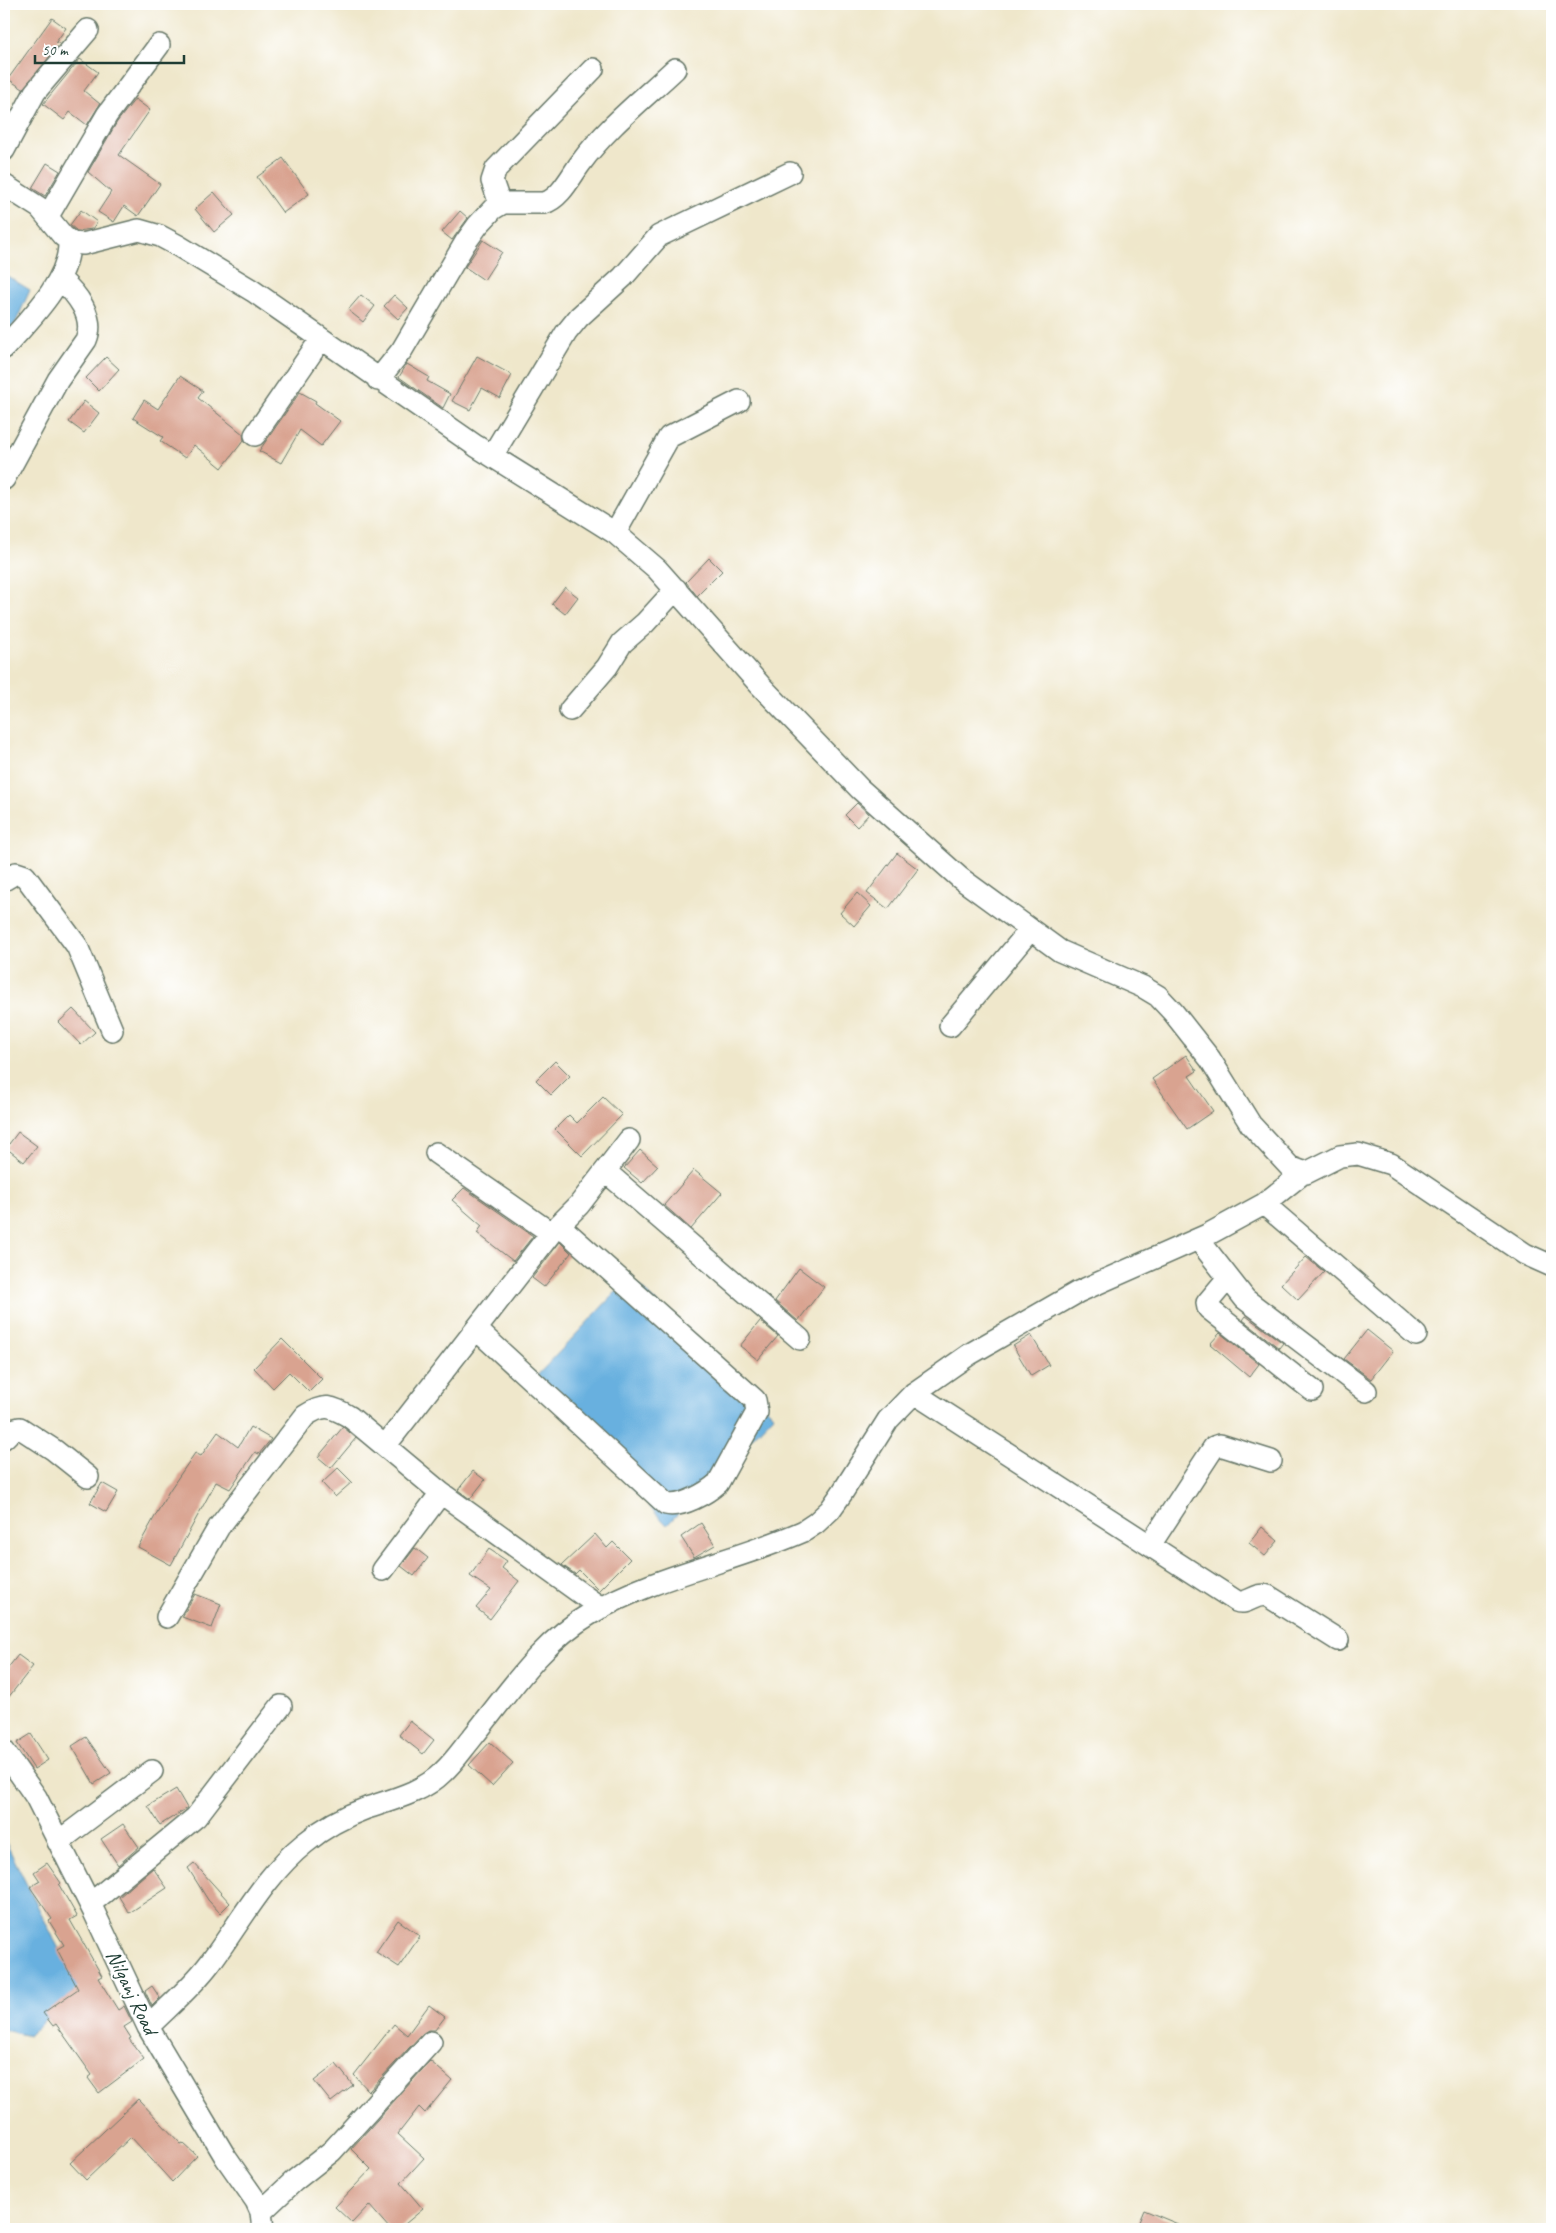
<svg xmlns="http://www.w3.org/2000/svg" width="1556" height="2233" viewBox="0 0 1556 2233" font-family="Caveat,sans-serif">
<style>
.water{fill:#67b0df;stroke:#43768a}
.building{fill:#d9a390}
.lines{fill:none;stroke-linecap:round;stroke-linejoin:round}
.minor-casing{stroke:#687869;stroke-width:24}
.minor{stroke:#fff;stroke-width:21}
.labels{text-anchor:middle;stroke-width:4;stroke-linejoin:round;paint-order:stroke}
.street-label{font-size:21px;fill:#1f3d34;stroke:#fff}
</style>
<rect width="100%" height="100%" fill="#fff"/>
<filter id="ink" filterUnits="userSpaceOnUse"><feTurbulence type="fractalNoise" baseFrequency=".02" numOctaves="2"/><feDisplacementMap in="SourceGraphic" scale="10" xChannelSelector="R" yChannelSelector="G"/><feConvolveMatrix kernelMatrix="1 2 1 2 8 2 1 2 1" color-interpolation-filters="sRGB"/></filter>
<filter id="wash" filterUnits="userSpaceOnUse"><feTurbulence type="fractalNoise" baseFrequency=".0096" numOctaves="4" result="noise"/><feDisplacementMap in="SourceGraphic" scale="20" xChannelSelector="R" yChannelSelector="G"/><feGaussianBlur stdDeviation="1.12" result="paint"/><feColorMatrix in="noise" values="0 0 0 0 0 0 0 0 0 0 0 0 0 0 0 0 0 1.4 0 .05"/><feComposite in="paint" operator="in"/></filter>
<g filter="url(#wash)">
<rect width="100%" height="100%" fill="#efe7cb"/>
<path class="water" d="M4,274L30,290L15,324L4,333Z
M630,1277L774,1415L667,1525L531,1382Z
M4,1839L78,1987L29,2036L4,2030Z"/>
<g id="blocks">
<path class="building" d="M52,18L66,28L56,42L60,44L23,89L8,79Z
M80,59L98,72L84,91L100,104L87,125L70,112L64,120L43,104Z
M135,99L150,110L119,155L160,184L138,216L124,206L114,222L98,212L111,192L88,172L117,122Z
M283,158L309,194L283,213L257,177Z
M47,163L60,171L45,196L32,188Z
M214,192L234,215L214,232L195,209Z
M81,210L97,222L92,229L77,231L70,225Z
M460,211L468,218L452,240L442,232Z
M483,240L502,252L484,280L465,267Z
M361,295L375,306L363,322L348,310Z
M394,295L408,308L398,319L384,306Z
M477,356L512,375L500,398L482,388L470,410L452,401Z
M106,357L119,369L99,391L86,378Z
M407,364L429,377L427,381L450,394L443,408L399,377Z
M180,376L203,391L198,398L243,434L244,440L222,468L194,445L185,458L160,441L163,437L133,418L144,400L158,409Z
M300,392L316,401L315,403L340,421L321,446L300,430L281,463L259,451Z
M84,401L99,413L84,433L69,422Z
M709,558L722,571L697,596L686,582Z
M565,587L578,597L565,614L552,604Z
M857,803L869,814L857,827L845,815Z
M897,853L918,869L888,909L867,893Z
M857,893L871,906L854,926L840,913Z
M73,1009L95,1032L81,1045L59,1022Z
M1186,1055L1197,1071L1189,1076L1213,1111L1187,1129L1152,1079Z
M555,1061L570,1076L551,1095L536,1080Z
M603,1097L622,1115L582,1156L555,1129L569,1115L577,1123Z
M18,1132L37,1146L24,1162L6,1148Z
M640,1150L658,1166L642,1183L624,1168Z
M694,1170L722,1193L691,1229L664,1205Z
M464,1188L533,1236L513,1261L477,1233L482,1226L452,1200Z
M560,1242L571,1253L544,1287L532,1278Z
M1306,1257L1324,1272L1298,1300L1281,1284Z
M799,1268L824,1287L798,1321L775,1301Z
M1246,1316L1283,1343L1279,1348L1243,1320Z
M760,1321L778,1336L758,1360L740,1346Z
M1367,1330L1393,1351L1371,1379L1344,1359Z
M1220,1333L1259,1364L1249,1377L1210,1344Z
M1031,1335L1049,1365L1031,1376L1013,1346Z
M282,1339L322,1379L309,1392L289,1372L273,1388L254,1368Z
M250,1427L271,1439L259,1454L255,1452L230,1489L216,1482L171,1565L138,1547L169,1491L195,1453L201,1456L218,1432L238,1447Z
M343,1427L356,1438L331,1468L318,1457Z
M338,1468L352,1482L335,1497L322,1483Z
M473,1471L485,1480L470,1499L458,1490Z
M102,1483L118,1492L106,1512L90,1503Z
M701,1523L715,1545L694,1557L681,1537Z
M1262,1527L1278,1541L1265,1556L1249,1543Z
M595,1534L607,1548L613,1542L630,1559L599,1590L579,1570L575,1574L562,1565Z
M415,1548L428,1558L414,1576L401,1566Z
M489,1549L507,1561L502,1568L519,1581L490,1619L476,1608L491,1590L470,1576Z
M195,1594L221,1604L212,1628L182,1617Z
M18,1655L33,1666L4,1703V1673Z
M410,1721L434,1740L423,1754L399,1735Z
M31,1734L48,1760L34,1769L17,1743Z
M86,1737L111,1773L94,1784L72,1746Z
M490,1742L513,1763L492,1786L469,1765Z
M176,1789L187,1808L160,1825L148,1806Z
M123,1824L139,1847L118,1865L101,1839Z
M47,1863L61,1883L59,1885L77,1916L70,1920L102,1976L98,1978L118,2010L124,2006L132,2022L124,2027L131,2038L129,2039L144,2059L99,2093L88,2078L92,2075L56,2024L53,2026L43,2013L78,1989L57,1949L64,1945L49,1921L52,1919L30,1887L40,1881L34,1872Z
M194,1863L230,1903L220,1913L208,1900L188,1868Z
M153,1868L167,1888L129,1913L119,1897Z
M398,1920L420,1936L399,1967L376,1952Z
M152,1986L160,1998L152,2006L145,1991Z
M429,2005L445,2017L435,2030H428L422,2034L369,2091L354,2075L394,2024L407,2035Z
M430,2061L452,2080L425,2113L419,2107L398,2134L424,2158L401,2183L423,2209L399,2229H390L369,2205L352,2223L335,2207L371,2169L351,2149Z
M336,2064L353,2085L331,2102L314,2081Z
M138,2099L181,2144L183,2143L197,2156L172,2182L131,2137L86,2180L70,2163Z
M1144,2210L1190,2229H1136Z"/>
</g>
</g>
<g filter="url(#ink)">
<use href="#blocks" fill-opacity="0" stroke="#687869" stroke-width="1"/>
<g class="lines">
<g class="minor-casing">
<path id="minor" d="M4,150L35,92L88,30
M4,185L40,208L63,236L72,243L83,244L139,230L160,236L177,245L253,291L476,446L615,533L657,569L760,685L860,789L960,878L1060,951L1143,987L1158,996L1173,1012L1210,1059L1251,1125L1290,1167L1306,1173L1340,1156L1358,1154L1391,1164L1525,1254L1552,1266
M500,204L492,181L496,169L593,69
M48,216L107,115L159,45
M4,348C29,320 70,281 69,242
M378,380L402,350L465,243L478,225L493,209L503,203H544C560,199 571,176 580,164C606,128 643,99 675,69
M255,435L321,339
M492,456L566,333L579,317L623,277L659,236L790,173
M4,479L58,380L86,340C96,317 76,293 60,279
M615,533L669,437L739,401
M570,710L607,667L622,643L645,623L676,589
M4,880L16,873L25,876L77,946L112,1030
M950,1026L1030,930
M436,1153L551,1233
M605,1171L800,1339
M1264,1204L1416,1335
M1198,1239L1245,1299L1366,1391
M1228,1278L1207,1303L1208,1308L1312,1390
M476,1329L666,1504C681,1508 707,1493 718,1483L757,1412L755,1400L560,1226
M914,1393L1236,1601C1248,1606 1255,1592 1268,1596L1338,1640
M4,1438L12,1430L20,1428L54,1450L88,1477
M385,1446L551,1233L579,1205L629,1140
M1150,1545L1214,1447L1220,1445L1271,1461
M383,1570L441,1493
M167,1617L219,1527L305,1416C324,1403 331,1406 350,1417L441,1493L601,1608
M4,1751L36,1797L94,1912L148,2027L226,2158L256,2201L261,2212L263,2229
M58,1842L152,1771
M90,1904L196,1817L281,1706
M148,2027C169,2006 192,1987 210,1963C240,1923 265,1875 305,1843C323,1828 345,1816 367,1808C394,1799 423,1792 443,1772C454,1762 462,1750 471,1739C507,1695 540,1643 590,1614C656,1575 734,1562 804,1531L816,1523L830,1510L842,1493L888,1420L914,1393L970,1354L1078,1292L1207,1235L1264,1204L1303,1173
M261,2212L294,2181L332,2151L431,2042"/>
</g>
<use href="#minor" class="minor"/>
</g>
</g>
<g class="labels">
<g class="street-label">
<text transform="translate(132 1992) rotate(64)" y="7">Nilganj Road</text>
</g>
</g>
<rect width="1556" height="2233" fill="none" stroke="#fff" stroke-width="20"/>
<path d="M35 55v8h149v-8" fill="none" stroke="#1f3d34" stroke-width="2.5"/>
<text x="42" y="55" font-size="15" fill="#1f3d34" stroke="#ffffff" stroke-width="4" paint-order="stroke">50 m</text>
</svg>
